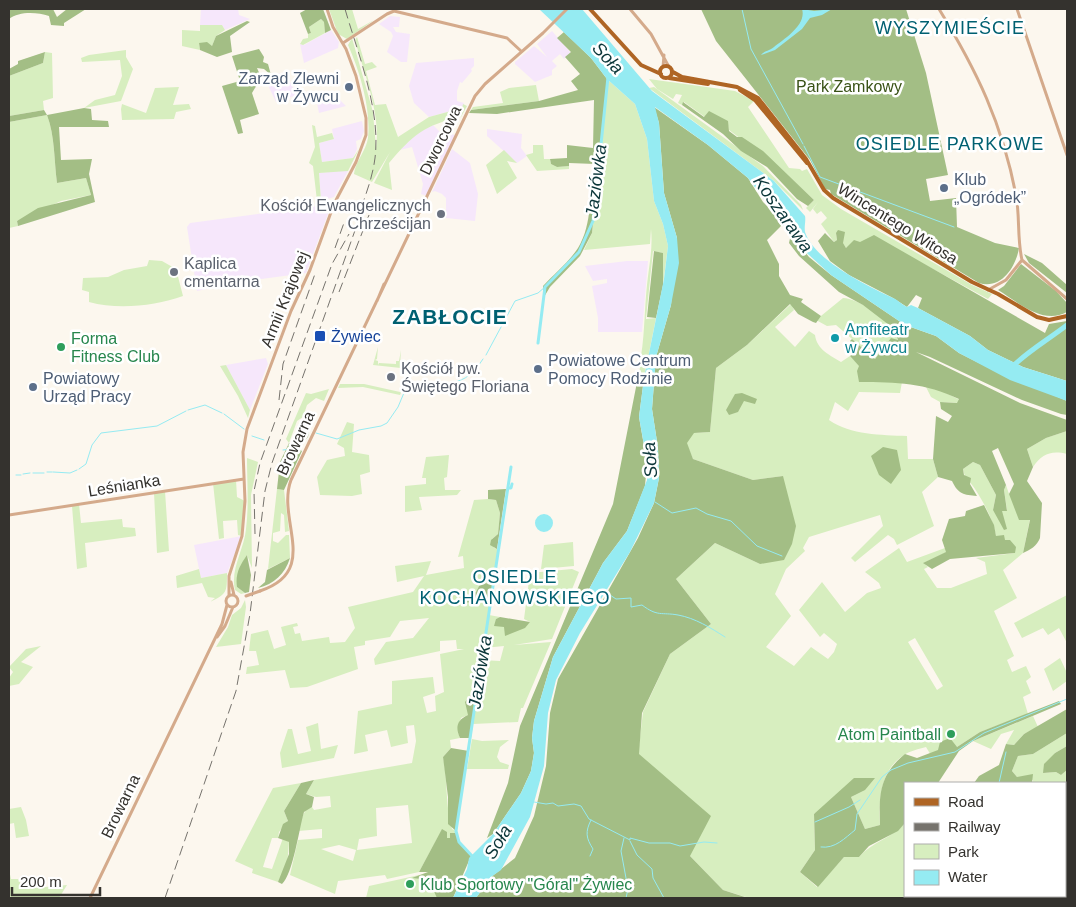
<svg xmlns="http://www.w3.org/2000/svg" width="1076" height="907" viewBox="0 0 1076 907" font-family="Helvetica,sans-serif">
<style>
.commercial{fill:#f6e7fb}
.green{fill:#d7eebf;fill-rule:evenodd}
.forest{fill:#a3be85}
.water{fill:#95ebf2}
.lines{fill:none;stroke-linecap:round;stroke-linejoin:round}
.stream{stroke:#95ebf2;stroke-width:1}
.canal{stroke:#95ebf2;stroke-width:3}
.river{stroke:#95ebf2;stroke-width:5}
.minor{stroke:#d4aa8b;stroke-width:3}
.major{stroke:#af6524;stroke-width:4}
.rail{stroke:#76736d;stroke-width:1;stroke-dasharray:10 5;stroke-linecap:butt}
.minor-bridge{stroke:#d4aa8b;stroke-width:3}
.service-dot{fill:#5c6f8a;stroke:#fff;stroke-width:2}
.worship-dot{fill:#6b7280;stroke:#fff;stroke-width:2}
.transit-dot{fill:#1a4fb4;stroke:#fff;stroke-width:2}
.culture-dot{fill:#0f9aa8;stroke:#fff;stroke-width:2}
.leisure-dot{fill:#2e9e5b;stroke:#fff;stroke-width:2}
.labels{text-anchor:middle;stroke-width:5;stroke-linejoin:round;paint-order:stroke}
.service-label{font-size:16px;fill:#4e5e75;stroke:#fff;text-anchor:start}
.park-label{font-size:16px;fill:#395216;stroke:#fff}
.street-label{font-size:16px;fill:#34322e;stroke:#fff}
.worship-label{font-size:16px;fill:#5b616d;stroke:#fff;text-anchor:start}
.culture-label{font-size:16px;fill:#0d838f;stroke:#fff;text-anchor:start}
.transit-label{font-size:16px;fill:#164399;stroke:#fff;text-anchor:start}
.leisure-label{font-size:16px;fill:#27864d;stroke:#fff;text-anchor:start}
.neighbourhood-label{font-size:18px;letter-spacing:1px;fill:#006071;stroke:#fff}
.water-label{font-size:18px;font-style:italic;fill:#0b3639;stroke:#fff}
.district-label{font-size:21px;font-weight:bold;letter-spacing:1px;fill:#006071;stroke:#fff}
</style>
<rect width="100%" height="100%" fill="#fcf7ee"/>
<path class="commercial" d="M201,9H238L239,15L250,19L225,30L222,25H200Z
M390,16L400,17L399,27H393L396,32L410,34L407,62H401L387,52L393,36L391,32L379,24Z
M331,30L339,42L338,48L304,63L300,44L304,45Z
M552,31L571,53L564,59L560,54L552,61L551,60L557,66L552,70V75L535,82L515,64V62L534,46L547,57L537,44Z
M474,58V66L471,69L472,71L462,83L460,82L457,91V101L464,103L462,108L429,117L414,103L409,86L416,63Z
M285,72L297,95L276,102L266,81L258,83L257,79Z
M334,94L346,106L319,113L316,98Z
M362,121L364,131L361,139L356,141L357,149L353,158L322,162L319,143L334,139L332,129Z
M433,125L441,133L456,135L427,196L421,194L423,184L412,147L400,150L416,134Z
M487,129L522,134L521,148L527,156L517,163L487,136Z
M452,149L470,163L478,194L475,221L446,218V198L442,194L435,191L432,192Z
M345,170L348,171L334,197L321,201L319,173Z
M325,205L329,210L328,214L306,273L246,281L197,291L187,227L190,223Z
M627,261H648L642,332H598V318L592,286L607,283V279L593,281L585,266Z
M266,358L268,364L250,410L226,365Z
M242,536L227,573L201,578L194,545Z"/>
<path class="green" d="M329,9H352L358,29L374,20L347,39L338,34Z
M321,19L324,22L325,33L303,45L300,44L303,39L308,38V34L311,33L309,27Z
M200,25H222L225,30L216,36L212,46L199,43L200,50L182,46V30L200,31Z
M357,37L365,64L372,62L377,67L366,71L375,105L386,104L398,137L429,117L462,108L463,104L467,106L461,117C424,125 413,135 389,163L392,190L374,183L390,152L372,182L354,174C355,162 366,151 368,138C371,108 360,72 348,45L352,38L373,112L376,148C381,113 364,74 355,40Z
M126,50V57L133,69L121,101L84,108L95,100L115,95L122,76L120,60L82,62L81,58L89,55Z
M45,52L52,53L53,98L43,101L44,110L9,116V76L43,63Z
M607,79L635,104L647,139L654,201L663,224L668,246L663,285V253L653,251L646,319L656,318L644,378L638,377L641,363L639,367C645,340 644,312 647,285C649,265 653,249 651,229L650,244L584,250L592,233Z
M649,79L735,91L754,101L748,107L789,168L800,169L802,171L807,169L822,195L841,209L972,285L992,294L988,299L922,263L860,242L846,248L836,233L837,240L834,242L821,224L827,218L821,211L817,214L813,209L818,202L810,212L806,208L814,200L781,169L729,130L727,121L705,117L684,102L682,105L678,103L682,95L676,94L673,99L657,89Z
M536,85L539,101L471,110L473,107L503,103L500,92L509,88Z
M179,87L173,105L189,104L191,109L176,112L174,119L122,120L121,109L122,104L146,113L155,88Z
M654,87L763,166L801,205L803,210L774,181L649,88Z
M47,115C55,136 54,160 57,183L86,178L91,195L61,201L17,221L18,226L9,228V122Z
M312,125L315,126L317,137L332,133L334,139L319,143L322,162L353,158L359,149L348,171L319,173L321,201H317L313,166L309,163L315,147Z
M533,145H543L544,159H550L551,164L557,167L569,166V169L537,171L526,155L533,153Z
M504,150L517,163L507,161L517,178L497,194L486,165Z
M149,260L162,261L176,269L183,296C155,306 118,310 89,302V292L82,290L83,278L108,277L124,270L147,266Z
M843,298C859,299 880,315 891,326C895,330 896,336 898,341L891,339L875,359L836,325L827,326L816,320Z
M791,304L794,310L775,327L795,347L809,331L815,335C817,350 830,355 841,362L850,356L860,366V382H902L900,393L859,392L848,411L835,402L829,420C851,435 881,435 907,436L908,459H933L938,477L922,492L934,526L897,545L894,539L888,535L855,562L851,558L883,526L880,515L809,537L803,548L805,551L786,569L775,594L791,616L766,647L794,666L811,647L828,659L834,652L837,644L824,633L820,637L799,610L822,582L845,612L867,593L881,588L879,583L865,572L899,548L907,562L945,548L947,552L924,563L928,567L924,569L937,588H951L987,574L985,562L976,558L1015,553L1005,541L996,536C993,519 984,503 975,489C970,481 964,478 963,469L973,462L980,465L996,495L993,510H1007L1004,490L1006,485L1009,494L1030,519L1023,553L1003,570L1017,598L994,611L1014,656L1007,660L1012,672L1026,666L1031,677L1026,681L1031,693L1023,697L1028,714L980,732L957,747L932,757L926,747C919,749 910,751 904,755C881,769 878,800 880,825L865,829L851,797L865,790L814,814L815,850L800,872L817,887L844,857H859C872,842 892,838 905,823V896H923L922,898H749L723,890L690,856L638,754L643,712L670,654L711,624L676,579L715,543L760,564L783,476L753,480L693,459L686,443L693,433L710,432L716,368L747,345ZM915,638L943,686L937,690L908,642Z
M378,347L377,359L375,360L378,361V365L379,363L396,364V361H399L401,350L400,366L412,368L400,395L363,387L338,388L340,384H364L400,392L408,378L410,369L373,365Z
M226,365L250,410L248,418L238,396L220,366Z
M926,387L938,389L960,400L958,403L940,402L931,397Z
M329,389L324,401L316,398L307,405L303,417L297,421L289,443L286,439L306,393L311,394Z
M347,422L354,424L352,452L369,455L370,472L360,475L362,494L352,496L320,495L317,477L327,460L345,456L344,448L337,444Z
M1067,431V454C1051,450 1042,454 1033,467L1027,449L1046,438Z
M449,455L447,477L444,478L445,490H461L457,495L419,497L422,510L405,512V486L426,484V478H422L426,457Z
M247,458L258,462L251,495L252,568L247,555L237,587L245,593L241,594L235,590C230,569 244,550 246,529C249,506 247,482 247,458Z
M236,480L237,497L245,501L242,536L238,535L237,520L223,521L224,538L219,539L213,483Z
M277,489L284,490L289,531L285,532L284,515L281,513L280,531L273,533V541L278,543L286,535H289L290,558L268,569Z
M165,491L169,551L157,553L154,493Z
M488,499L496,500L500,513L498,534L492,539L494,548L499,549L494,585L481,582L476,592L466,595L471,601L491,599L489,615L500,617L496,619L501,626L521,629L530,622L524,619L530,573L572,569L579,572L552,639L514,645L551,642L523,708H521L518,722L473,724L477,695H471L468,715L461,718L458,732L460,738L450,740L451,748L443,757C448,781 445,805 452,829L456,831V833H450V838H446L442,830L419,872L387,879L385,875L338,881L335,894L290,875L298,840L322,838V829L298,831C301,823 302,809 312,807L314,810L331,807L330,796L316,797L306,794L314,780L412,763L416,741L414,725L406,726L408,743L391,747L387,730L365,735L368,751L354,754L358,711L392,704V681L433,677L435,693L423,697L427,713L436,711L435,696L444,692L440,654L464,649H457L456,640L440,641V651L375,665L374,659L386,642L413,638L429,618L400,621L390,637L365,641V645L354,647L358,669L307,687L290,688L285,670L246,674L247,667L259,665L256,651H249L251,634L268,630L274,649L286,645L281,627L297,623L298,626L293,627L295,634L300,633L302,641L329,637L330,643L345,642L355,628L348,607L413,592L424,576L397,582L395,566L431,561L426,575L464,568L463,556L458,557L474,500ZM504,646L500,661L482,660L484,648ZM408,805L412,843L357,850L359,839L377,836L376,808ZM339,845L356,850L353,861L321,849Z
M79,504L81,523L122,519L123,527L135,528L136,536L85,543L87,567L77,569L72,506Z
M573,542L574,566L541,569L544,545Z
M199,569L201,578L227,573C227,592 227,594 210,602L215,598L208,597L202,583L177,588L176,576Z
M1067,595V643L1059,628L1048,635L1043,628L1022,638L1014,623Z
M245,600L246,607L241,644L216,647L228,627L232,615L241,608Z
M41,646L21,662L33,667L19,684L9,686V678L13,672L9,667L26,649Z
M1060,658L1067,673V681L1053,691L1044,669Z
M1033,716L1038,727L1024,734L1014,745L1006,744L1014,730L1001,734L991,749L973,741Z
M318,723L321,749L338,745L334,758L282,768L280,753L288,729H292L298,754L311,751L306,727Z
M1067,733V746L1055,753L1043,773L1056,772L1061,775L1067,770V821H1065V783H1032L1033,780L1017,777L1012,771L1018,756L1033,754Z
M472,739L482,741L509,740L500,747L497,757L500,762L509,765L508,769H467Z
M301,783L284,811L288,821L279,832L278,838H272L263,867L272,869L283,838L289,842C288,855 288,871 278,882L252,873L253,869L235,861L273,788Z
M21,807L26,820L29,836L16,838L14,823L9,824V809Z
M1065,855L1067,860V898H1003L1005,896H1065Z
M9,870L11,879H18L24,889L67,885L59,898H9Z
M433,872L440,898H366L369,886Z"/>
<path class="forest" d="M9,9H53L57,17L67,9H86L64,23V26L51,25L49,16C37,12 19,11 9,19Z
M307,9H323L331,30L325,33L324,22L321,19L309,27L311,33L308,34L300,13Z
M701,9H906L926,73L948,175L926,179L930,201L956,198L957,227L995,243L1019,248C1016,267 1001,290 979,283L831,194L830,190L825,189L810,160L716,41Z
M247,21L250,22L230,36L232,52L217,57L200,50L199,43L207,42L212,46L216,36Z
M564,32L591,58L607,79L592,233L580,256L550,287L544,297L543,286C554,274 569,262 578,248C593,224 589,191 595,164L569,163V166L557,167L551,164L550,159L567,158V145L593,148L594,100L497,114L469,113L471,110L539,101L578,90L571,81L580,74L565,57L571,52L557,38Z
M259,49L264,57L263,62L268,64L271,75L264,69L257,68L261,77L257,79L258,83L252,93L259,114L240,120L243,133L238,134L222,86L240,81L232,56Z
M45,52L43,63L9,76V69L18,64V61Z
M683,102L704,117L709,111L728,121L729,131L737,137H742L763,151L814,200L808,206L797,199L767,167L741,151L723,134L682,105Z
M654,107L708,145L748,178L763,202L781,220V226L767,240L779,264V276L790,295L803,299L801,302L821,316L816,323L813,322L798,314L790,304L747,345L716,368L710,432L694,433L687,443L693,459L753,480L783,476L796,526L792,544L784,560L760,564L715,543L676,579L711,624L670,654L642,713L639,754L711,816L690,856L723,890L748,898H476L491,877L515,858L534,816L546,766L550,713L558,679L638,538L654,503L659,478L658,448L652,409L656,357L671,305L677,238L664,193L659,123Z
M84,108L91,109L92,120L108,121L109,127H59L61,160L92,159L89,174L95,202L18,226L17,221L38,208L91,195L86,178L57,183C54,160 55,136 47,115L9,122V116L44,110L47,115Z
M838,230L845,232L843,243L846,248L854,240L860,242L874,235L1045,333L1049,324L1067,321V381L1023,367L988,350L970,336L918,308L922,298L916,295L907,307L893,298L849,275L830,261L818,241L825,233L834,242L837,240L836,233Z
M791,234L809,257L831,275L905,325L936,336L959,353L979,363L1067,401V415L1061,414L1022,400L930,357L916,352L1020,403L1067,420V431L1046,438L1027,449L1033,467L1027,481L1042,503L1040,538C1037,546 1030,550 1023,553L1030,520H1019L1009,494L1014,484L998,448L992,451L1006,485L1004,490L1007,511H1002L1007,529L1004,530L993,510L996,495L980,465L973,462L963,469L964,475L971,478L970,484L977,496C964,495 958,494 952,481L938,477L933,459L936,416L948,422L952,416L941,409L940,402L957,403L959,399C925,383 897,382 859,382L857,371L859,366L850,356L854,353L850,341L852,339L875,359L891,338L898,340L893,328L863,305L839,292L799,256L789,243Z
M654,251L663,253V285L656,318L647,317Z
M1024,254L1042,263L1067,285V293L1029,263Z
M1021,264L1056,291L1067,303V312C1043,325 1019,303 998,290L1004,286Z
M638,377L644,378L639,417L647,463L645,486L627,531L603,563L553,657L534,721L532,738L534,753L531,771L521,793L493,834L487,838L508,783L520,726L613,504Z
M742,393L757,399L755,404L744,401L738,412L729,415L726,410L735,394Z
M309,431L308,437L297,448L302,451L284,490L277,489L280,462L289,443H292L300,434Z
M883,447L897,450L901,470L891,484L879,475L871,456Z
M506,489L497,549L490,545L491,540L498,534L500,513L496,500L488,499V490Z
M984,505L994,525L996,536L1004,535L1005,540H1010L1016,547L1015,553L950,559L932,569L923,563L946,552L942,540L949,519L965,516L966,511Z
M247,555L251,575L249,592L245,593L237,587C235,574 240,565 247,555Z
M290,558C285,574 274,584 258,588L265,582L267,570Z
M495,575L489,615L491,600L463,603L462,597L476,592L481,582L494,585Z
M500,617L530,622L525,628L505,636L504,627L494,626L496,619Z
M471,695H477L471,738H460C455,727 457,720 468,715L465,702Z
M1059,701L1061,704L973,741L959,751L938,783H905V823L898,831L869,846L859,857H844L818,887L800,872L815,850L814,814L854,778H875L865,790L851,797L865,829L880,825C879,795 879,775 905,754L917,758L938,750L940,742L950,738L957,747L980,732Z
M1067,709V733L1033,754L1018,756L1012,771L1017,777L1033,774L1032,783H974L979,776L999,765L1006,744L1014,745L1024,734Z
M1067,746V770L1061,775L1056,772L1043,773L1044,764L1055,753Z
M451,748L469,751L456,831L448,824V797L443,757Z
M314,780L306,794L314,797L312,807L304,812C299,829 293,874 282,884L278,882L289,854V842L278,838L283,824L288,821L284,811L301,783Z
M442,829L447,832V838H450V833H456L461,845L471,856L453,898H437L431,885L422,879L412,878L428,872H419Z"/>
<path class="water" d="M539,9H582L652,91L774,181L805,216C806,221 804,226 805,232C814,260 866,285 891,297C897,299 901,304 907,307L911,305L918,308L970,336L988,350L1023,367L1067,381V401L1010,380L959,353L936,336L905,325L831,275L798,245L748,178L708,145L655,107L659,123L664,193L677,238L679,263L671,305L656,357L652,409L658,448L659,478L654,503L630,552L580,633L556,680L548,713L544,766L530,817L501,870L491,877L476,898H453L467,869L469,858L493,834L521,793L531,771L534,753L532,738L534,721L553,657L603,563L627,531L647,480V462L639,417L644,378L664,279L668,246L663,224L654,201L647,139L635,104L607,79L591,58Z
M802,9L814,11L832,9L822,15L810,18L802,29L775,50L761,55C764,51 769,51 774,47C784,39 807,25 802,9Z
M535 523a9 9 0 1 1 18 0a9 9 0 1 1-18 0Z"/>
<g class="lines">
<path class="stream" d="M742,9L751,49L803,144
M804,146L820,177L954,227
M486,355L515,301L538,293L545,287
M188,410L205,405L222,413
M224,414L244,429
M316,433L337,439L359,430L381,426L387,423L398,407L406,388C440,375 459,397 483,359
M252,436L264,440
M283,450L292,449L301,436L308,434
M79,469L86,464L92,445L101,433L157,426L186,411
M47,472H52
M53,472L70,473L77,470
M33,473H44
M23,474L30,473
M16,475H21
M655,502L672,513L696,508L707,514L731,521L757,546L782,556
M604,591L616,599L631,598V607L642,605C658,617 661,612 678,615C695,618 711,628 725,637
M999,783L1006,752
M534,802L546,804L553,803L558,806L574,804L581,806L589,819L630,840V838L649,843H670L680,846L704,842L717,843
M815,822L849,807L860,800
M624,838L621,851L628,889L626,898
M630,841L637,855L652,869L653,878L664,898
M821,847C835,849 845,838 855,830L857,814L882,777L891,770L908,763L955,752L984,733L1067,699
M590,856L593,849C586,838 585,832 591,820
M958,898V896"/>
<path class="canal" d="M538,343L545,287L579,252L593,221L608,77
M508,488H511L512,484
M474,858L459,842L456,831L511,467"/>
<path class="river" d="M1012,367C1028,351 1049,339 1067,325"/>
<path class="minor" d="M630,9L651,34L669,67
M939,9C977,71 1002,123 1016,195C1020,216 1017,239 1022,260
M1017,9L1067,155
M343,43L387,14L394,11L507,38L521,51
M663,67L664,55
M1022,260L1067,299
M988,290L1006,280L1022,260
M377,301L384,284
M9,515L244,479
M231,582L234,595
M260,591C321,571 276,520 291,480L475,96L485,84L543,33L567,9
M226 601a6 6 0 1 1 12 0a6 6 0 1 1-12 0Z
M229,596V576L242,536L245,501L243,452L247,429L291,311L310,270L334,204L356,162L366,135V118L356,76L346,49L333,27L327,9
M217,637L225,626L233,607
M90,898L222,624L227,605"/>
<path class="major" d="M590,9L641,65L661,74
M660 72a6 6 0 1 1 12 0a6 6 0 1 1-12 0Z
M673,72L682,77L737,87L758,98L806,159L824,190L833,198L972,282L998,294L1037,317L1049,320L1067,316
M669,78L708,84
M740,90L755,100L807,163"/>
<path class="rail" d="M345,9C358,54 381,110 375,158C372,182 362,204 354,227
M335,248L345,220
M339,292L369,215
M279,400L283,364L316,271
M255,534L254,491L260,463L332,264L349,234
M165,898L236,691L250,614L265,491L272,463L358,222"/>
<path class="minor-bridge" d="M246,596L260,591"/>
</g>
<g class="service-dot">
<circle cx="349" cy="87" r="5"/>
<circle cx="944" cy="188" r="5"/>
<circle cx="538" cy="369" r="5"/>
<circle cx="33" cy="387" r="5"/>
</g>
<g class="worship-dot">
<circle cx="441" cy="214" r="5"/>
<circle cx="174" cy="272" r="5"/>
<circle cx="391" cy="377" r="5"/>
</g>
<rect class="transit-dot" x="314" y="330" width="12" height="12" rx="2.5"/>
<circle class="culture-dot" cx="835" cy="338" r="5"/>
<g class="leisure-dot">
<circle cx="61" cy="347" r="5"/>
<circle cx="951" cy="734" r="5"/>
<circle cx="410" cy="884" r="5"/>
</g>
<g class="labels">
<g class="service-label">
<text x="339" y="84" text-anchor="end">Zarząd Zlewni<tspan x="339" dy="18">w Żywcu</tspan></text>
<text x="954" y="185">Klub<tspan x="954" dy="18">„Ogródek”</tspan></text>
<text x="548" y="366">Powiatowe Centrum<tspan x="548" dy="18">Pomocy Rodzinie</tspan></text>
<text x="43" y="384">Powiatowy<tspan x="43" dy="18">Urząd Pracy</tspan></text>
</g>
<g class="park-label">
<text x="849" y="92">Park Zamkowy</text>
</g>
<g class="street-label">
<text transform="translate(440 140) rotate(-64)" y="6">Dworcowa</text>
<text transform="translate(898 223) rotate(32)" y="6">Wincentego Witosa</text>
<text transform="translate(284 299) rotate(-68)" y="6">Armii Krajowej</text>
<text transform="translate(295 443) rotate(-65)" y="6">Browarna</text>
<text transform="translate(124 485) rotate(-9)" y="6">Leśnianka</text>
<text transform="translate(120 806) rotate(-64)" y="6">Browarna</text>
</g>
<g class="worship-label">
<text x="431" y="211" text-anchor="end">Kościół Ewangelicznych<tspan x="431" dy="18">Chrześcijan</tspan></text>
<text x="184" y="269">Kaplica<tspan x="184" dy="18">cmentarna</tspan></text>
<text x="401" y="374">Kościół pw.<tspan x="401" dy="18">Świętego Floriana</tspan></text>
</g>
<g class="culture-label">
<text x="845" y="335">Amfiteatr<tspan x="845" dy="18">w Żywcu</tspan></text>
</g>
<g class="transit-label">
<text x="331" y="342">Żywiec</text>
</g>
<g class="leisure-label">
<text x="71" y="344">Forma<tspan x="71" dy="18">Fitness Club</tspan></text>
<text x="941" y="740" text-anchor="end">Atom Paintball</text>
<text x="420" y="890">Klub Sportowy "Góral" Żywiec</text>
</g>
<g class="neighbourhood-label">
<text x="950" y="34">WYSZYMIEŚCIE</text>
<text x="950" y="150">OSIEDLE PARKOWE</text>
<text x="515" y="583">OSIEDLE<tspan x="515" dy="21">KOCHANOWSKIEGO</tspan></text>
</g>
<g class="water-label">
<text transform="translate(608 58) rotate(47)" y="6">Soła</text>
<text transform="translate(596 181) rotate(-83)" y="6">Jaziówka</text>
<text transform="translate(783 214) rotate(55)" y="6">Koszarawa</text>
<text transform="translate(650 460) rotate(-94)" y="6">Soła</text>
<text transform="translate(480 672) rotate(-81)" y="6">Jaziówka</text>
<text transform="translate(498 842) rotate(-59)" y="6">Soła</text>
</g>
<g class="district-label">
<text x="450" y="324">ZABŁOCIE</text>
</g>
</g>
<rect width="1076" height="907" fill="none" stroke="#34322e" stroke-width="20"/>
<rect x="904" y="782" width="162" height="115" fill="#ffffff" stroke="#aeadab"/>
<rect x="914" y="798" width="25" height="8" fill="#af6524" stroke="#aeadab"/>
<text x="948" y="807" font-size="15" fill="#34322e">Road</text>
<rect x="914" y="823" width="25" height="8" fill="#76736d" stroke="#aeadab"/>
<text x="948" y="832" font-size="15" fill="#34322e">Railway</text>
<rect x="914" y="844" width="25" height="15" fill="#d7eebf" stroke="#aeadab"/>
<text x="948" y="857" font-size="15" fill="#34322e">Park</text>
<rect x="914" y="870" width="25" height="15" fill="#95ebf2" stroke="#aeadab"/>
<text x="948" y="882" font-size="15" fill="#34322e">Water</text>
<path d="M12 887v8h88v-8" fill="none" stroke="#34322e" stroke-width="2.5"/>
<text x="20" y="887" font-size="15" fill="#34322e" stroke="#ffffff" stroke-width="4" paint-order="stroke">200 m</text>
</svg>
